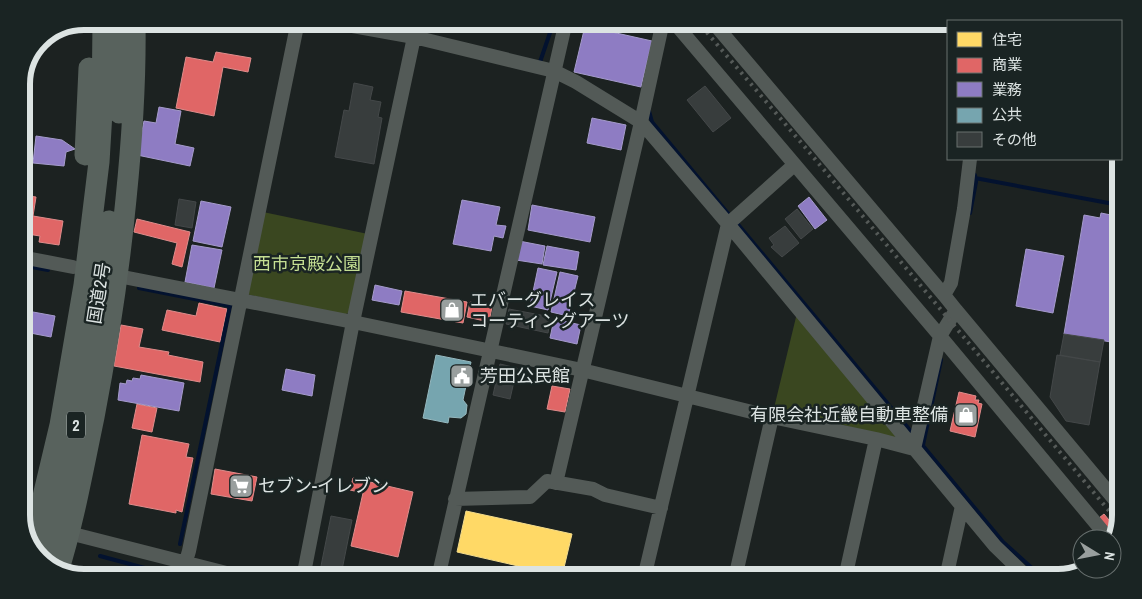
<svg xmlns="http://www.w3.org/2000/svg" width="1142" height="599" viewBox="0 0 1142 599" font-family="'Archivo Narrow','Noto Sans JP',sans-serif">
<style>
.green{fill:#3a4720}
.homes{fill:#ffd966;stroke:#f4dc8b}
.shops{fill:#e06666;stroke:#df8c8b}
.offices{fill:#8e7cc3;stroke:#a59bcc}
.public{fill:#76a5af;stroke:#95b8be}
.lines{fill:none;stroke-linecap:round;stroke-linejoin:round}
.stream{stroke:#03122f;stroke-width:4}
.building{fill:#383d3d;stroke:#444849}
.minor{stroke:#535a57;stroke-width:14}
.highway{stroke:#58625d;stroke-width:21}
.rail{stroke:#555a58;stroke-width:4;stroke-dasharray:2.5 5;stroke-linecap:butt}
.labels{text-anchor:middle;stroke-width:5;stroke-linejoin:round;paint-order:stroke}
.shield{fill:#1a2423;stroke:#a2aaa9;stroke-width:1}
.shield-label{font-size:16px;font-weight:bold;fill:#dce3e2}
.park-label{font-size:18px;fill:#c5df93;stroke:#1a2423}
.street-label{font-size:18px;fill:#dce3e2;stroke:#1a2423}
.poi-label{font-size:18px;fill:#dce3e2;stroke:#1a2423;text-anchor:start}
.rim{fill:none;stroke:#dce3e2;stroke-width:6}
</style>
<rect width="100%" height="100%" fill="#1c2221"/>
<path class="green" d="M263,212L368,234L352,311L344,315L246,294Z
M797,313L897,433L895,438L774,408Z"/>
<path class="homes" d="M466,511L572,534L562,576L457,552Z"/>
<path class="shops" d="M216,52L251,58L248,72L223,67L214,116L176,108L186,57L213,62Z
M21,195L36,197L33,216L63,221L59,245L39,242L40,236L21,233Z
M137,219L190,232L182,267L172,264L177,243L134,232Z
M405,291L467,302L463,323L401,312Z
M470,302L492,307L489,322L467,317Z
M199,303L227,309L220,342L162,330L167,310L196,316Z
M121,325L143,329L139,347L169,352L168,355L203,362L200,382L114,366Z
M552,386L570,389L565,412L547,409Z
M959,392L976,396L975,400H979L978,403L982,404L975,437L950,431Z
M137,404L157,408L152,432L132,428Z
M142,435L189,444L186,457L193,458L182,512L176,510V513L129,504Z
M215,469L257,477L252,501L211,494Z
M353,478L413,492L398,557L351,546L363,493L350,490Z
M1104,514L1114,526V530L1111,532L1099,518Z"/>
<path class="offices" d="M602,21H636L634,32L602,25Z
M585,26L652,41L641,87L574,72Z
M159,107L181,111L175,144L194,148L190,166L137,155L144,121L156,123Z
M592,118L626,125L621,150L587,143Z
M36,136L62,140L75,149L66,152L64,166L33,163Z
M809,197L827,220L815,229L798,206Z
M462,200L500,207L496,225L506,226L503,238L494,236L491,251L453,244Z
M201,201L231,207L222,247L193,241Z
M532,205L595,217L590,242L528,230Z
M1101,213L1111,215L1110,221L1119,222L1117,348L1110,347L1111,342L1064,334L1084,215L1100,218Z
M519,241L545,246L542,264L516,260Z
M192,245L222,250L214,288L185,282Z
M547,246L579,252L576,270L543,265Z
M1026,249L1064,256L1053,313L1016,306Z
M538,268L557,272L548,310L530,306Z
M560,272L578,276L568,316L551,312Z
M375,285L402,291L399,305L372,300Z
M22,310L55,316L51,337L25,332L26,328H21Z
M554,319L581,325L577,344L550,338Z
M286,369L315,375L312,396L282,390Z
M141,375L184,383L179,411L118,400L120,383L126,384L127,380L132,381L133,378L140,379Z"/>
<path class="public" d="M436,355L471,362L463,400L467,405L466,414L461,418L449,417L448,423L423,418Z"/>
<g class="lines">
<path class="stream" d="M540,62L554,21
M649,111L652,122L731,217
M975,178L1119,205
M970,213L976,182L975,175
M736,222L914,435
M21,265L48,270
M139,288L230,306L180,544
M919,441L1003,542L1043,578
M923,445L941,360
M100,556L178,577"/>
</g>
<path class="building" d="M354,83L373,87L370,100L381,102L378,117L382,118L374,164L335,157L344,110L349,111Z
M705,86L731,118L713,132L687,100Z
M179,199L196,202L192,228L175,225Z
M797,209L813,229L801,239L785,219Z
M785,226L799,243L782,257L771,247L774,245L769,238Z
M509,309L551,317L548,333L506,324Z
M1064,334L1104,340L1100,362L1060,355Z
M1057,355L1100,362L1089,425L1066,421L1050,397Z
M500,364L517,368L510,399L493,395Z
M331,516L352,520L341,575L320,571Z"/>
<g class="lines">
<path class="minor" d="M325,21L414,37L554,71L576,82L641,122L728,224L995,546L1028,578
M673,21L940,336L1109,539
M712,21L944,295
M420,39L422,21
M21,257L73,267
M118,276L353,322L582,370L772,417L876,439L914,449
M956,310L1115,500
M914,449L940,336L956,310L944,295L951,283L964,209L970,159
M556,483L641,122L663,21
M455,499L530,497L547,481L593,489L605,495L661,508
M22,521L246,578
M181,578L189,551L298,21
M303,578L353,322L414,37
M438,578L566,21
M644,578L728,224L794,165
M735,578L772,417
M845,578L876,439
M946,578L962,506"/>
<path class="highway" d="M119,113L120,21
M85,155L89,68
M31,547L60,425L84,285L99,162L102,112L103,21
M44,561L76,427L101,287L109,221
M58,572C74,521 83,469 94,417C108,344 119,272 126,199C132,140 136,81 135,21"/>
<path class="rail" d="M697,21L804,146L1115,518"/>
</g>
<defs>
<g id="shop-square" transform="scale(1.25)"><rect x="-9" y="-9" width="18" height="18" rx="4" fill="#999f9e" stroke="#1a2423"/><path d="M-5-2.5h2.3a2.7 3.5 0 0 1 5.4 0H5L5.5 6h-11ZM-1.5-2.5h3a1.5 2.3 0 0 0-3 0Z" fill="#fff"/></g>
<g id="civic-square" transform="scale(1.25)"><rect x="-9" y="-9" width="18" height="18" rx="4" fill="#999f9e" stroke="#1a2423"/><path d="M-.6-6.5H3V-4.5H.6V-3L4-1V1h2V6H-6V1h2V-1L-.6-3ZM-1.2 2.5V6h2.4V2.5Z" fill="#fff"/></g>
<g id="supermarket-square" transform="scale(1.25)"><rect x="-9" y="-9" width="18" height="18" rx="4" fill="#999f9e" stroke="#1a2423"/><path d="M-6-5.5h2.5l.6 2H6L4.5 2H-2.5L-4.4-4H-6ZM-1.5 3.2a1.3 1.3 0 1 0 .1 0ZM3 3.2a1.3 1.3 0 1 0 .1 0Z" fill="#fff"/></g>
</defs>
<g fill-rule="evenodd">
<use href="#shop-square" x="452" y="310"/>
<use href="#civic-square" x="462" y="376"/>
<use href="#shop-square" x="966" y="415"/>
<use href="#supermarket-square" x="241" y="486"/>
</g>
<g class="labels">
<rect class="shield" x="67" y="411.5" width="18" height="27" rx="4"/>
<g class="shield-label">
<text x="76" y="431">2</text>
</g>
<g class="park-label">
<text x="307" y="270">西市京殿公園</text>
</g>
<g class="street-label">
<text transform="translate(99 293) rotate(-81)" y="6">国道2号</text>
</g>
<g class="poi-label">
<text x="470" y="306">エバーグレイス<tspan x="470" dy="21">コーティングアーツ</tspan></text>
<text x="480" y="382">芳田公民館</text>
<text x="948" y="421" text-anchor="end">有限会社近畿自動車整備</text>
<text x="258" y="492">セブン-イレブン</text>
</g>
</g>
<path d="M0 0H1142V599H0ZM84 30H1058A54 54 0 0 1 1112 84V515A54 54 0 0 1 1058 569H84A54 54 0 0 1 30 515V84A54 54 0 0 1 84 30Z" fill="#1a2423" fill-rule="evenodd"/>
<path class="rim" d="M84 30H1058A54 54 0 0 1 1112 84V515A54 54 0 0 1 1058 569H84A54 54 0 0 1 30 515V84A54 54 0 0 1 84 30Z"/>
<rect x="947" y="20" width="175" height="140" fill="#1a2423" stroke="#68706f"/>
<rect x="957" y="32" width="25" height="15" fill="#ffd966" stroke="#68706f"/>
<text x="992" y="45" font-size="15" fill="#dce3e2">住宅</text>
<rect x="957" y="58" width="25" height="15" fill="#e06666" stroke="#68706f"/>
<text x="992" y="70" font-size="15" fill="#dce3e2">商業</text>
<rect x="957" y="82" width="25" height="15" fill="#8e7cc3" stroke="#68706f"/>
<text x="992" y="95" font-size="15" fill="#dce3e2">業務</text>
<rect x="957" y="108" width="25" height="15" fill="#76a5af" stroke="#68706f"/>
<text x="992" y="120" font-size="15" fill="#dce3e2">公共</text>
<rect x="957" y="132" width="25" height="15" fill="#383d3d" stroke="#68706f"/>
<text x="992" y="145" font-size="15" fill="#dce3e2">その他</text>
<g transform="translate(1097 554) rotate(100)"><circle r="24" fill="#1a2423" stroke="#68706f"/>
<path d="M0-4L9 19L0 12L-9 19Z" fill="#999f9e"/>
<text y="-8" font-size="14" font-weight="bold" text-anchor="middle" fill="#dce3e2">N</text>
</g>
</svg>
